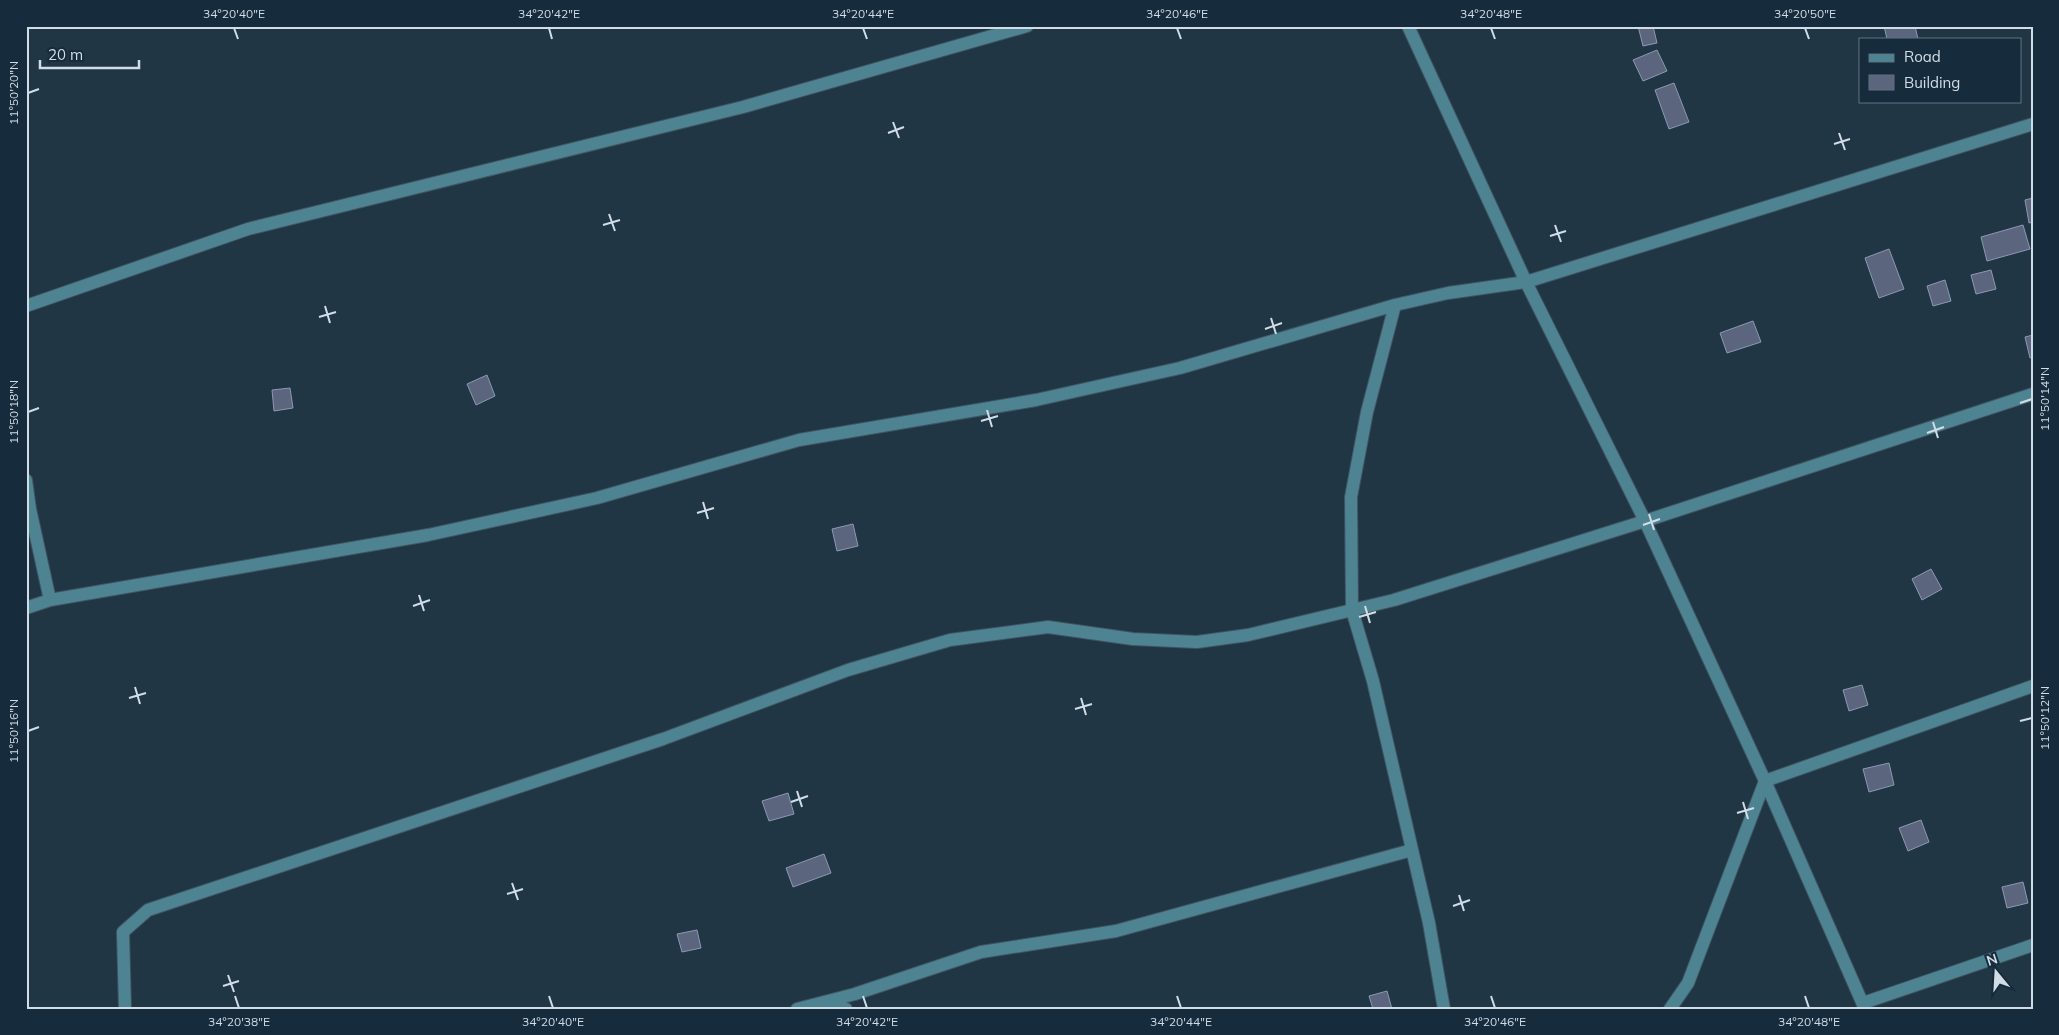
<svg xmlns="http://www.w3.org/2000/svg" width="2059" height="1035" viewBox="0 0 2059 1035" font-family="Mulish,sans-serif">
<style>
.building{fill:#5b657d;stroke:#8d98b2}
.lines{fill:none;stroke-linecap:round;stroke-linejoin:round}
.minor-casing{stroke:#405462;stroke-width:14}
.minor{stroke:#4e8492;stroke-width:12}
.ticks{fill:none;stroke:#d0dde7;stroke-width:2}
.neatline{fill:none;stroke:#d0dde7;stroke-width:2}
.ticks-label{font-size:12px;text-anchor:middle;fill:#d0dde7}
</style>
<rect width="100%" height="100%" fill="#203645"/>
<path class="building" d="M1638,26H1653L1657,43L1643,46Z
M1884,26H1915L1918,39H1887Z
M1657,50L1667,71L1643,81L1633,60Z
M1674,83L1689,122L1669,129L1655,90Z
M2033,198V222L2029,223L2025,200Z
M2023,225L2030,249L1987,261L1981,237Z
M1889,249L1904,289L1879,298L1865,258Z
M1991,270L1996,289L1976,294L1971,275Z
M1945,280L1951,301L1933,306L1927,286Z
M1753,321L1761,342L1727,353L1720,333Z
M2033,335V357L2030,358L2025,337Z
M487,375L495,396L476,405L467,384Z
M290,388L293,408L274,411L272,390Z
M853,524L858,546L837,551L832,529Z
M1931,569L1942,589L1922,600L1912,579Z
M1862,685L1868,705L1849,711L1843,690Z
M1889,763L1894,785L1869,792L1863,769Z
M788,793L794,814L769,821L762,801Z
M1921,820L1929,842L1908,851L1899,828Z
M824,854L831,873L793,887L786,868Z
M2023,882L2028,903L2007,908L2002,887Z
M697,930L701,948L682,952L677,934Z
M1387,991L1392,1009H1373L1369,996Z"/>
<g class="lines">
<g class="minor-casing">
<path id="minor" d="M1408,26L1526,282L1645,521L1765,781L1865,1009
M1395,305L1367,412L1351,497L1352,610L1373,681L1429,923L1444,1009
M26,306L248,229L743,107L1027,26
M26,480L30,509L50,600
M26,608L50,600L428,535L597,498L799,440L1036,400L1180,368L1395,305L1448,293L1526,282L2033,124
M828,1001L846,1009
M1863,1003L2033,945
M125,1009L123,932L148,910L663,739L848,670L950,640L1048,627L1133,639L1197,642L1248,635L1394,600L1645,521L2033,394
M797,1009L855,994L981,952L1116,931L1412,850
M1670,1009L1688,983L1765,781L2033,686"/>
</g>
<use href="#minor" class="minor"/>
</g>
<path class="ticks" d="M234,28L238,39M549,28L552,39M863,28L867,39M1177,28L1181,39M1491,28L1495,39M1805,28L1809,39M28,93L39,89M893,122L899,138M888,133L904,127M1839,133L1845,150M1834,144L1850,139M609,214L615,231M603,225L620,220M1555,225L1561,242M1550,236L1566,231M325,306L330,323M319,317L336,312M1271,318L1276,334M1265,329L1282,323M2020,403L2032,399M987,410L992,427M28,412L39,408M981,421L998,416M1933,422L1938,438M1927,433L1944,427M703,502L708,519M697,513L714,508M1649,514L1654,530M1643,525L1660,519M419,595L424,611M413,606L430,600M1365,606L1370,623M1359,617L1376,612M135,687L140,704M129,698L146,693M1081,698L1086,715M1075,709L1092,704M2020,721L2032,718M28,731L39,727M797,791L802,807M791,802L808,796M1743,802L1748,819M1737,813L1754,808M512,883L518,900M507,894L523,889M1459,895L1464,911M1453,906L1470,900M228,975L234,992M223,986L239,981M235,996L239,1008M549,996L553,1008M863,996L867,1008M1177,996L1181,1008M1491,996L1495,1008M1805,996L1809,1008"/>
<rect width="2059" height="1035" fill="none" stroke="#162b3b" stroke-width="55"/>
<rect x="1859" y="38" width="162" height="65" fill="#162b3b" stroke="#607280"/>
<rect x="1869" y="54" width="25" height="8" fill="#4e8492" stroke="#607280"/>
<text x="1904" y="62" font-size="15" fill="#d0dde7">Road</text>
<rect x="1869" y="75" width="25" height="15" fill="#5b657d" stroke="#607280"/>
<text x="1904" y="88" font-size="15" fill="#d0dde7">Building</text>
<g transform="translate(1996 972) rotate(342)" stroke="#162b3b" stroke-width="4" paint-order="stroke">
<path d="M0-4L9 19L0 12L-9 19Z" fill="#d0dde7"/>
<text y="-8" font-size="14" font-weight="bold" text-anchor="middle" fill="#d0dde7">N</text>
</g>
<path d="M40 60v8h99v-8" fill="none" stroke="#d0dde7" stroke-width="2.5"/>
<text x="48" y="60" font-size="15" fill="#d0dde7" stroke="#162b3b" stroke-width="4" paint-order="stroke">20 m</text>
<rect x="28" y="28" width="2004" height="980" class="neatline"/>
<g class="ticks-label">
<text x="234" y="18">34°20'40"E</text>
<text x="549" y="18">34°20'42"E</text>
<text x="863" y="18">34°20'44"E</text>
<text x="1177" y="18">34°20'46"E</text>
<text x="1491" y="18">34°20'48"E</text>
<text x="1805" y="18">34°20'50"E</text>
<text transform="translate(14 93) rotate(-90)" y="4">11°50'20"N</text>
<text transform="translate(2045 399) rotate(-90)" y="4">11°50'14"N</text>
<text transform="translate(14 412) rotate(-90)" y="4">11°50'18"N</text>
<text transform="translate(2045 718) rotate(-90)" y="4">11°50'12"N</text>
<text transform="translate(14 731) rotate(-90)" y="4">11°50'16"N</text>
<text x="239" y="1026">34°20'38"E</text>
<text x="553" y="1026">34°20'40"E</text>
<text x="867" y="1026">34°20'42"E</text>
<text x="1181" y="1026">34°20'44"E</text>
<text x="1495" y="1026">34°20'46"E</text>
<text x="1809" y="1026">34°20'48"E</text>
</g>
</svg>
